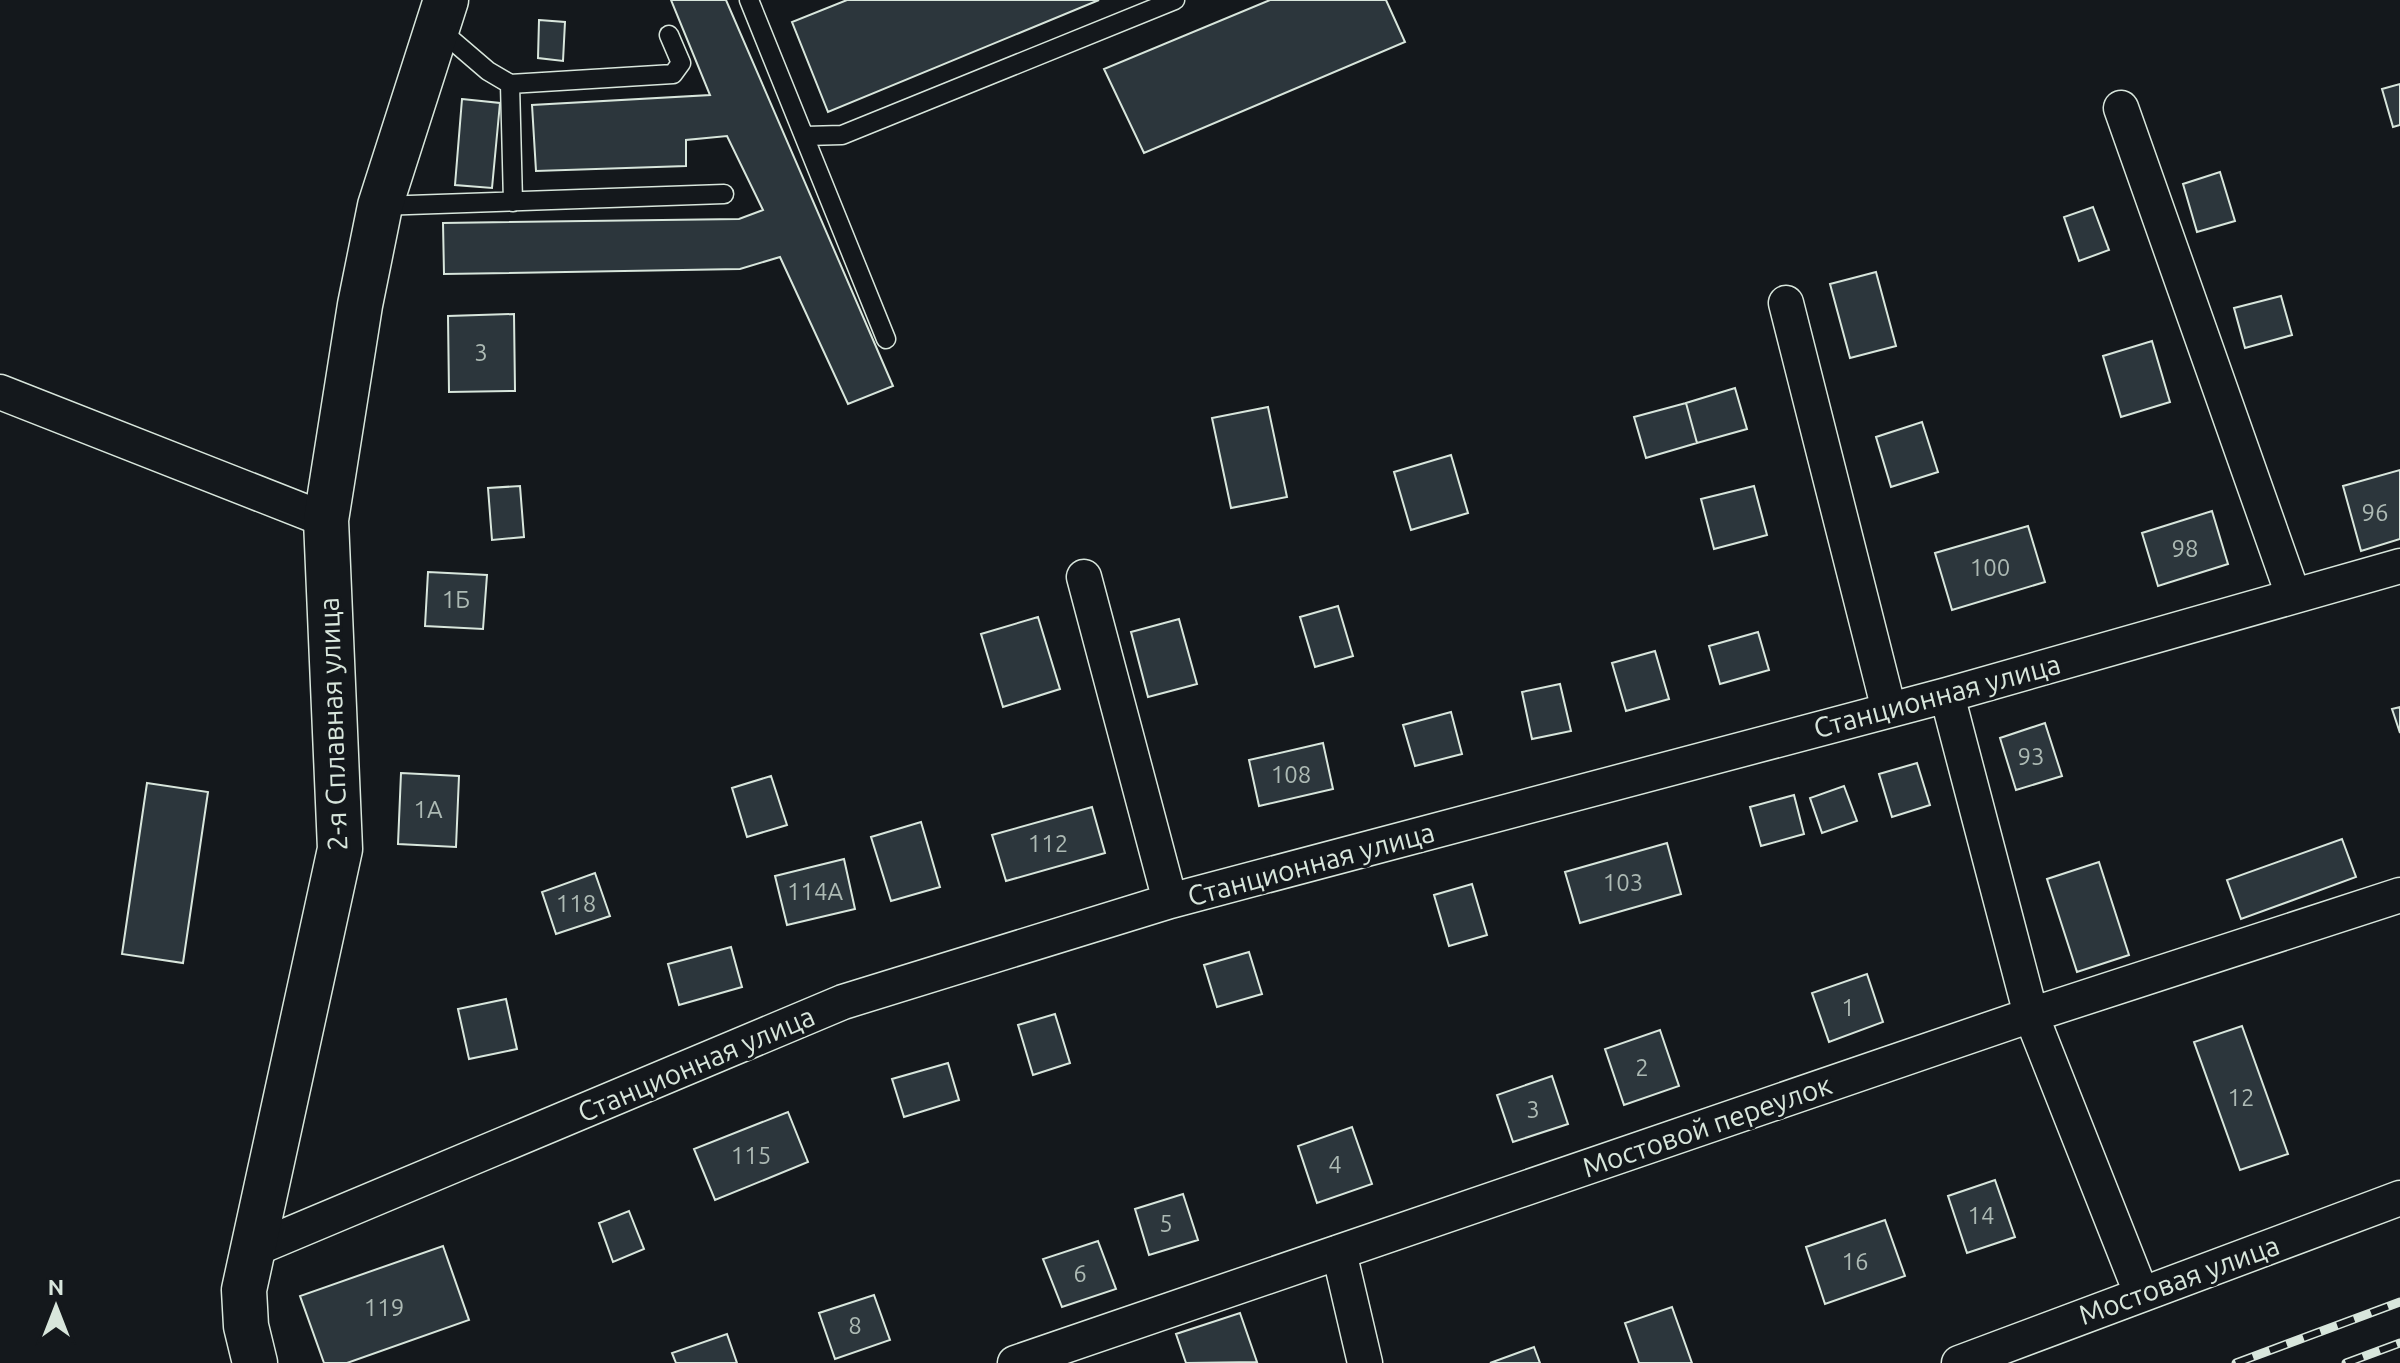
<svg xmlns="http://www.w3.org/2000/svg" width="2400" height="1363" viewBox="0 0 2400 1363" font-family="Ubuntu,sans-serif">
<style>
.building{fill:#2c363c;stroke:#d8e6dc;stroke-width:2}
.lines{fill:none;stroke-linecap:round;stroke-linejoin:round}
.lane-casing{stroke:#d8e6dc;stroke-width:21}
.street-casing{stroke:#d8e6dc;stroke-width:37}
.secondary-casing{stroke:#d8e6dc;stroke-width:47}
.lane{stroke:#14181c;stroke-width:18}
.street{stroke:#14181c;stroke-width:34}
.secondary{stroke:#14181c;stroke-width:44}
.rail-casing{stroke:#d8e6dc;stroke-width:9}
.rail{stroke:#14181c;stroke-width:6;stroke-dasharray:18;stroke-linecap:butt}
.labels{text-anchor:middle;stroke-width:6;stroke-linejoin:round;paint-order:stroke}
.number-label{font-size:24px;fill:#adbab4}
.street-label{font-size:28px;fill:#d8e6dc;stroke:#14181c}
</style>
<rect width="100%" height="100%" fill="#14181c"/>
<path class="building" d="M671,0H726L893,386L848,404L780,257L740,269L444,274L443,223L739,219L763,210L727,136L686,140V166L536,171L532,105L710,95Z
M847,0H1099L828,112L792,22Z
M1270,0H1386L1405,42L1144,153L1104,69Z
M539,20L565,22L563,61L538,58Z
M2400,84V125L2393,127L2382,89Z
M462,99L500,103L492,188L455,185Z
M2220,172L2235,221L2197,232L2183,184Z
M2093,207L2109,250L2079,261L2064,217Z
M1876,272L1896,346L1850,358L1830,284Z
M2281,296L2292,335L2245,348L2234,308Z
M514,314L515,391L449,392L448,316Z
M2152,341L2170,402L2121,417L2103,356Z
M1735,388L1747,429L1697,443L1686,403Z
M1686,403L1697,443L1646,458L1634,417Z
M1268,407L1287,497L1231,508L1212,418Z
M1922,422L1938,472L1891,487L1876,437Z
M1451,455L1468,513L1411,530L1394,472Z
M2400,470V539L2361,551L2343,486Z
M520,486L524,537L492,540L488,488Z
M1754,486L1767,535L1714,549L1701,499Z
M2212,511L2228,564L2158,586L2142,533Z
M2028,526L2045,582L1952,610L1935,553Z
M428,572L487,575L483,629L425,626Z
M1338,606L1353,656L1315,667L1300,617Z
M1038,617L1060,689L1003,707L981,634Z
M1179,619L1197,684L1148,697L1131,632Z
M1758,632L1769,670L1720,684L1709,646Z
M1655,651L1669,699L1626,711L1612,663Z
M1560,684L1571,731L1532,739L1522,692Z
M2400,707V733L2392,709Z
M1451,712L1462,754L1415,766L1403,725Z
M2045,723L2062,776L2016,790L2000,738Z
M1323,743L1333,789L1259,806L1249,760Z
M1917,763L1930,805L1892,817L1879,774Z
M401,773L459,776L456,847L398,844Z
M771,776L787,825L747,837L732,788Z
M147,783L208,792L183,963L122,954Z
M1844,786L1857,821L1822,833L1810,798Z
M1794,795L1804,834L1761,846L1750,807Z
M1092,807L1105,853L1006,881L992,835Z
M921,822L940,887L891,901L871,837Z
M2342,839L2356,877L2241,919L2227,880Z
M1667,843L1681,894L1580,923L1565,872Z
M844,859L855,909L787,925L775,876Z
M2099,862L2129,955L2077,972L2047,879Z
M595,873L610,916L556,934L542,892Z
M1472,884L1487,935L1449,946L1434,895Z
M731,947L742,987L679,1005L668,964Z
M1249,952L1262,994L1217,1007L1204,965Z
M1867,974L1883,1022L1829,1042L1812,993Z
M506,999L517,1049L469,1059L458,1009Z
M1055,1014L1070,1063L1033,1075L1018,1025Z
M2242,1026L2288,1154L2240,1170L2194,1042Z
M1660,1030L1679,1086L1624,1105L1605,1049Z
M948,1063L959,1100L904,1117L892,1079Z
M1552,1076L1568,1124L1513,1142L1497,1095Z
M788,1112L808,1162L715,1200L694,1149Z
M1352,1127L1372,1184L1317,1203L1298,1146Z
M1995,1180L2015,1237L1967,1253L1948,1196Z
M1183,1194L1198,1240L1149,1255L1135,1209Z
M629,1211L644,1249L613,1262L599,1223Z
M1885,1220L1905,1276L1825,1304L1806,1247Z
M1098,1241L1116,1289L1062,1307L1043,1259Z
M443,1246L469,1320L347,1363H324L300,1296Z
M874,1295L890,1340L835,1359L819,1313Z
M1672,1307L1692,1363H1639L1625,1323Z
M1240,1313L1257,1362L1186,1363L1176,1334Z
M727,1334L737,1363H676L672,1353Z
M1534,1347L1540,1363H1490Z"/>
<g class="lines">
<g class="lane-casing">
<path id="lane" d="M749,0L886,339
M439,29L488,71L510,84L673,74L681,63L669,35
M510,84L513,202
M805,136L842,135L1175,0
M380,206L724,194"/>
</g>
<g class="street-casing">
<path id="street" d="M2121,108L2293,595
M1786,303L1889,710
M0,392L326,520
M1084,577L1170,901
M1947,695L2031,1015L2141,1293
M252,1250L843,1002L1170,901L1947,695L2400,566
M1339,1252L1365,1363
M1015,1363L2031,1015L2400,895
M1959,1363L2400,1198"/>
</g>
<g class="secondary-casing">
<path id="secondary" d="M255,1363L246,1326L244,1290L340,849L326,520L360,305L380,206L446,0"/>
</g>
<use href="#lane" class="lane"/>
<use href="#street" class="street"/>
<use href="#secondary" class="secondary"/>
<g class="rail-casing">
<path id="rail" d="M2236,1363L2400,1302
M2346,1363L2400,1343"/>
</g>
<use href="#rail" class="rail"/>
</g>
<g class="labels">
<g class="number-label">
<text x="481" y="361">3</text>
<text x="2375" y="521">96</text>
<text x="2185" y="557">98</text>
<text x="1990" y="576">100</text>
<text x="456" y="608">1Б</text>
<text x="2031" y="765">93</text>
<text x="1291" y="783">108</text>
<text x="428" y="818">1А</text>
<text x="1048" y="852">112</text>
<text x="1623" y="891">103</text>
<text x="815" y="900">114А</text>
<text x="576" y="912">118</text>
<text x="1848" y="1016">1</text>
<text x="1642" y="1076">2</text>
<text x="2241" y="1106">12</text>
<text x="1533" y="1118">3</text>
<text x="751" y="1164">115</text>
<text x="1335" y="1173">4</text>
<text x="1981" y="1224">14</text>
<text x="1166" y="1232">5</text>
<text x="1855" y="1270">16</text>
<text x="1080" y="1282">6</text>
<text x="384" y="1316">119</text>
<text x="855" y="1334">8</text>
</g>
<g class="street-label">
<text transform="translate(1937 696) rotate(-15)" y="10">Станционная улица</text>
<text transform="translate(333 724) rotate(-92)" y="10">2-я Сплавная улица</text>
<text transform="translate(1311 864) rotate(-15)" y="10">Станционная улица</text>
<text transform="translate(696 1064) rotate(-23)" y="10">Станционная улица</text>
<text transform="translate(1707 1126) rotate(-19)" y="10">Мостовой переулок</text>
<text transform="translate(2179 1280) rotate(-20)" y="10">Мостовая улица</text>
</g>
</g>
<g transform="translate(56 1307)" stroke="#14181c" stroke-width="6" paint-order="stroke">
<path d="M0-6L14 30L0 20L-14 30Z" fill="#d8e6dc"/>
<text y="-12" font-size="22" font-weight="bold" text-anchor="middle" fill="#d8e6dc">N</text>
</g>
</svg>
